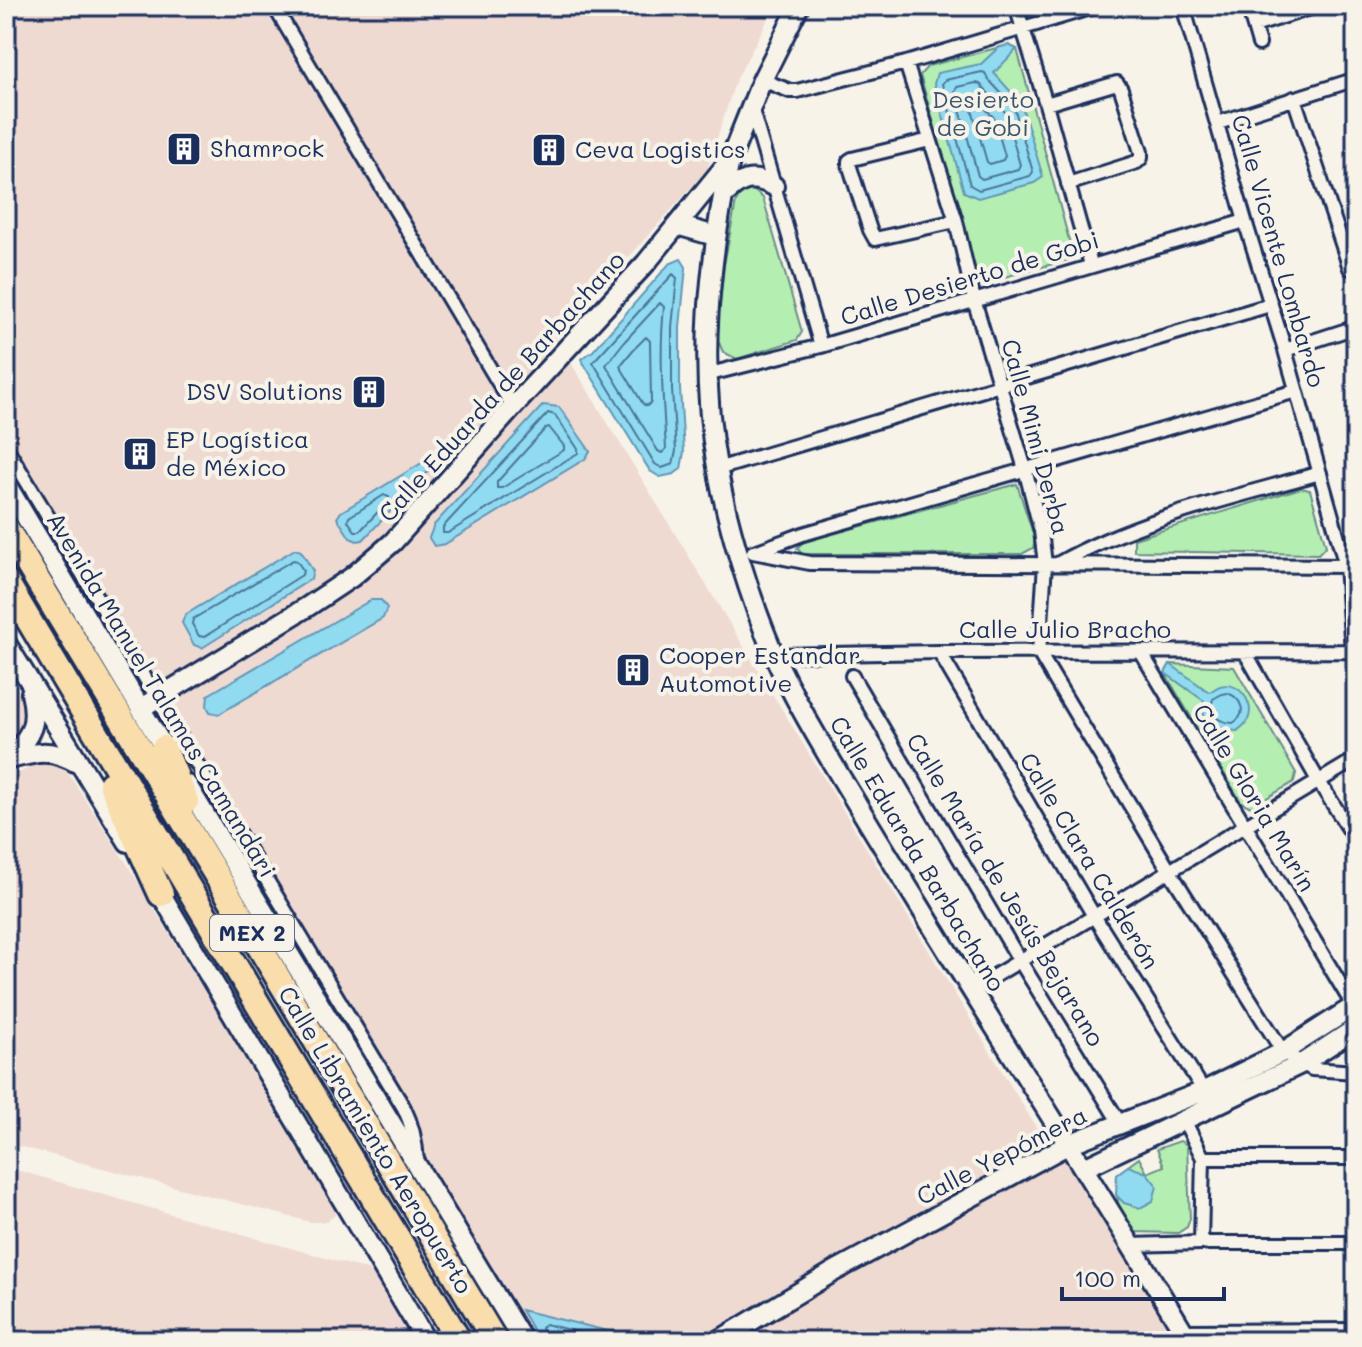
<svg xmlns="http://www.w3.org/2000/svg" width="1362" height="1347" viewBox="0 0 1362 1347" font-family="Mali,sans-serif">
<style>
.built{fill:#efdad2}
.green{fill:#b5eeb1;stroke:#688e88;stroke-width:2}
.water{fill:#91dbf1;stroke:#6296b6;stroke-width:2}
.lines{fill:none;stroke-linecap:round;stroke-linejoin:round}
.shore{stroke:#4a7499;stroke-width:2}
.street-casing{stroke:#1b2f5e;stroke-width:18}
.secondary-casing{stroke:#1b2f5e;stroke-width:24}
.highway-casing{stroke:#1b2f5e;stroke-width:30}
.street{stroke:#f7f3e8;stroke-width:12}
.secondary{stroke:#f7f3e8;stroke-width:18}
.highway{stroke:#f9ddab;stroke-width:24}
.labels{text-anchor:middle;stroke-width:8;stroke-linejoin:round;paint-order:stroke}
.shield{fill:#f7f3e8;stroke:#5d6a87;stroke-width:2}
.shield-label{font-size:22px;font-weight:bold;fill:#1b2f5e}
.park-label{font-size:24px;fill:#3a556f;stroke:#f7f3e8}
.poi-label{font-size:24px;fill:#1b2f5e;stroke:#f7f3e8;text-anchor:start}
.street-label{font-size:24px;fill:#1b2f5e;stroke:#f7f3e8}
</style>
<rect width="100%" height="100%" fill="#f7f3e8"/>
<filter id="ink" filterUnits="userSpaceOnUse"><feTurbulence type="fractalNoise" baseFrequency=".0125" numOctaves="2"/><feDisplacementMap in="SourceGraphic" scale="16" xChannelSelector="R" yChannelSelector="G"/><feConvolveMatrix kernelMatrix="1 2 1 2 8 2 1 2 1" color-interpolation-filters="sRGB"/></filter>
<g filter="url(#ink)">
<path class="built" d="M6,6H775L735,82L707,170L556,338L1050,1150L1065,1156L1177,1341H529L6,466Z
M6,671L26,705L27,719L20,737L6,744Z
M41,761L59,766L68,773L127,864L334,1204L335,1215L326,1222H310L6,1143V780Z
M6,1167L371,1271L414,1341H6Z"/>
<path class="green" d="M1008,45L1017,49L1072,251L1068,260L986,282L978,277L920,75L928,66Z
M752,189L763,198L802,332L797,340L737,359L723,352L717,338L724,265L736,202L743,190Z
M1017,484L1035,540L1033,548L1022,554H802L797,548L803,542Z
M1301,488L1310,490L1326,546L1318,554L1134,551V539Z
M1170,664L1234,667L1296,773L1294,782L1251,807L1241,802L1165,673Z
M1180,1141L1187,1145L1190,1219L1187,1227L1178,1233L1132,1232C1117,1209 1116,1201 1117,1174L1139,1158L1147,1173L1164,1166L1157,1149Z"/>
<path class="water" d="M1008,45L1017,49L994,73L1021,103L1043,177L1034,183L978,198L964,192L934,84L937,73L981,64L998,48Z
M681,259L686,267L680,327V389L684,452L681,469L674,474L660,477L650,471L581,359L593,351L669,264Z
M543,405L559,407L590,451L585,459L445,544L434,546L429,538L434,525Z
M430,458L433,466L363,540L357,541L350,538L337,518L341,512Z
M295,549L301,551L313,571L311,579L202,648L194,645L182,623L185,615Z
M371,600H381L387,608L383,618L219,714L210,712L207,706L208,695Z
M1170,664L1209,692C1210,692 1219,686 1220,686C1238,681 1254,701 1249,717C1247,724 1242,727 1237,731C1218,730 1198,723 1204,701L1165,673Z
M1128,1166L1147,1173L1157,1186L1153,1201L1140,1208L1124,1203L1116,1195L1117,1174Z
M521,1310L649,1341H539Z"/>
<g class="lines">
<path class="shore" d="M982,72L985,73L988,79L1014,107L1033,172L1030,176L979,190L970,185L942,84L945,80Z
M976,83L980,84L1005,112L1020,165L1018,169L982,179L978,176L955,91L957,87Z
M972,98L977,99L994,118L1005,156L1003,160L990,164L987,162L970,103Z
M673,274L677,278L672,327V390L676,451L673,464L662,468L655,464L593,362Z
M660,303L664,307C659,354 663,402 666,449L662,453L658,451L606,365L624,342Z
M646,337L650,341L651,402L647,406L643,404L620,366L633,350Z
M548,413L555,415L578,449V453L448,533H443V527Z
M549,427L564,446V450L502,488H497V482L546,428Z
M384,495L389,497L388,501L360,531H355L348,521L349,517Z
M293,560L297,561L303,570L302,575L204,637L199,636L192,624L193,619Z
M1228,693C1242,699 1248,714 1233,723C1218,722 1208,715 1213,699L1222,694Z
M545,1341L541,1328L545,1324L615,1341"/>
<g class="street-casing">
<path id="street" d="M274,6L513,407
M1016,6L1046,104L1091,265
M1183,6L1245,221L1285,350L1346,566L1352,651L1356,659
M1248,6L1259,44
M1254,26L1317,6
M906,63L956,221L974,300L1025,469L1041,531L1045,564L1039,653L1169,870L1283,1052L1312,1069L1356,1072
M762,80L790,91H797L906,63L1097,6
M1294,98L1350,268H1356
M1046,104L1117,83L1121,89L1141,152V158L1137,162L1068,184
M751,107L821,346
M1218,123L1356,79
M930,140L852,159L849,161V164L870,230L875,239L956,221
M1285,350L1356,327
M706,375L821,346L1245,221
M6,447L404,1108C413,1126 416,1142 417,1162
M717,469L1270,305
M753,552L810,563L1356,566
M755,552L803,534L1296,391
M1059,563C1140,518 1232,498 1320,473
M939,652L1094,916L1204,1091
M1141,652L1354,1007
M1245,652L1319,782L1356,840
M774,655L939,652L1356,651
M852,676L1020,961L1121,1125
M971,990L1356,759
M1184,1120L1203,1158L1201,1243
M1203,1158H1356
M1131,1245L1201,1243H1356
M1183,1331L1356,1330"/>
</g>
<g class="secondary-casing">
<path id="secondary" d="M730,160C709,262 698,363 717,467C728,528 750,598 774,655C793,697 817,737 840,776C866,819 892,862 919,905C1008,1051 1102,1194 1189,1341
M723,196C741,179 751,174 774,186
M677,225L715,236
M6,484L169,756
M6,643L128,842
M141,708L307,607L352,577L393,542L513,407L646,263L730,160L762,80L799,6
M11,758C30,735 39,725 31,693
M10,759C37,752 51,748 77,763
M187,785L523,1341
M155,884L426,1341
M1084,1168L1301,1064L1356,1028
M718,1341L833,1272L1069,1144L1204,1091L1283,1052L1356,1005"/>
</g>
<g class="highway-casing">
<path id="highway" d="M6,528L249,929L495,1341
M6,582L459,1341
M164,748L186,801
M111,784L161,894"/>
</g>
<use href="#street" class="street"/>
<use href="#secondary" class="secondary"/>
<use href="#highway" class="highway"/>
</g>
</g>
<defs>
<g id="building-square" transform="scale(1.8)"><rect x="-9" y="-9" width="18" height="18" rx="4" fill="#1b2f5e" stroke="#f7f3e8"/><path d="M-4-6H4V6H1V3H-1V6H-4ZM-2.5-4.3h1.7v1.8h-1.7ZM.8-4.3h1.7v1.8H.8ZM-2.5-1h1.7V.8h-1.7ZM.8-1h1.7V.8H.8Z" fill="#fff"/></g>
</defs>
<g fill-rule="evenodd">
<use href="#building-square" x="184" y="149"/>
<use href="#building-square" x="549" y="150"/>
<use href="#building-square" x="369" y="392"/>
<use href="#building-square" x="140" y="454"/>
<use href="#building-square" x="633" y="670"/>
</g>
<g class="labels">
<rect class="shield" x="210" y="915" width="84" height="36" rx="6"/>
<g class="shield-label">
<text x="252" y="941">MEX 2</text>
</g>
<g class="park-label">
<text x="983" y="108">Desierto<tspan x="983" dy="28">de Gobi</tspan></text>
</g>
<g class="poi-label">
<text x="210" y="157">Shamrock</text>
<text x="575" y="158">Ceva Logistics</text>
<text x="343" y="400" text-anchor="end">DSV Solutions</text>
<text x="166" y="448">EP Logística<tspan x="166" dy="28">de México</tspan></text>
<text x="659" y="664">Cooper Estandar<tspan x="659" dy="28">Automotive</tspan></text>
</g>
<g class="street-label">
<text transform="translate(1278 251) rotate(74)" y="8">Calle Vicente Lombardo</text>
<text transform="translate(970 279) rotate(-17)" y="8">Calle Desierto de Gobi</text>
<text transform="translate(502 387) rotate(-48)" y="8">Calle Eduarda de Barbachano</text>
<text transform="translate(1035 437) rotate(75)" y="8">Calle Mimi Derba</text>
<text x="1065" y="638">Calle Julio Bracho</text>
<text transform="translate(161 695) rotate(59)" y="8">Avenida Manuel Talamas Camandari</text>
<text transform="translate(1254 798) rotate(59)" y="8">Calle Gloria Marín</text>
<text transform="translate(917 854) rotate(59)" y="8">Calle Eduarda Barbachano</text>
<text transform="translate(1089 861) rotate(59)" y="8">Calle Clara Calderón</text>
<text transform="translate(1005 890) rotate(59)" y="8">Calle María de Jesús Bejarano</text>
<text transform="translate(375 1140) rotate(59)" y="8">Calle Libramiento Aeropuerto</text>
<text transform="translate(1002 1156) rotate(-27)" y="8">Calle Yepómera</text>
</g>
</g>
<rect width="1362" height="1347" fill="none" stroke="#f7f3e8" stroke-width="32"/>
<rect x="16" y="16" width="1330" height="1315" fill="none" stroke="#1b2f5e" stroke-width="3" filter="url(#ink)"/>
<path d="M1062 1287v12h162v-12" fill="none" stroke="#1b2f5e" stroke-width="4"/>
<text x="1074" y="1287" font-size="24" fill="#1b2f5e" stroke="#f7f3e8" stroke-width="6" paint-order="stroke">100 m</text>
</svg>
